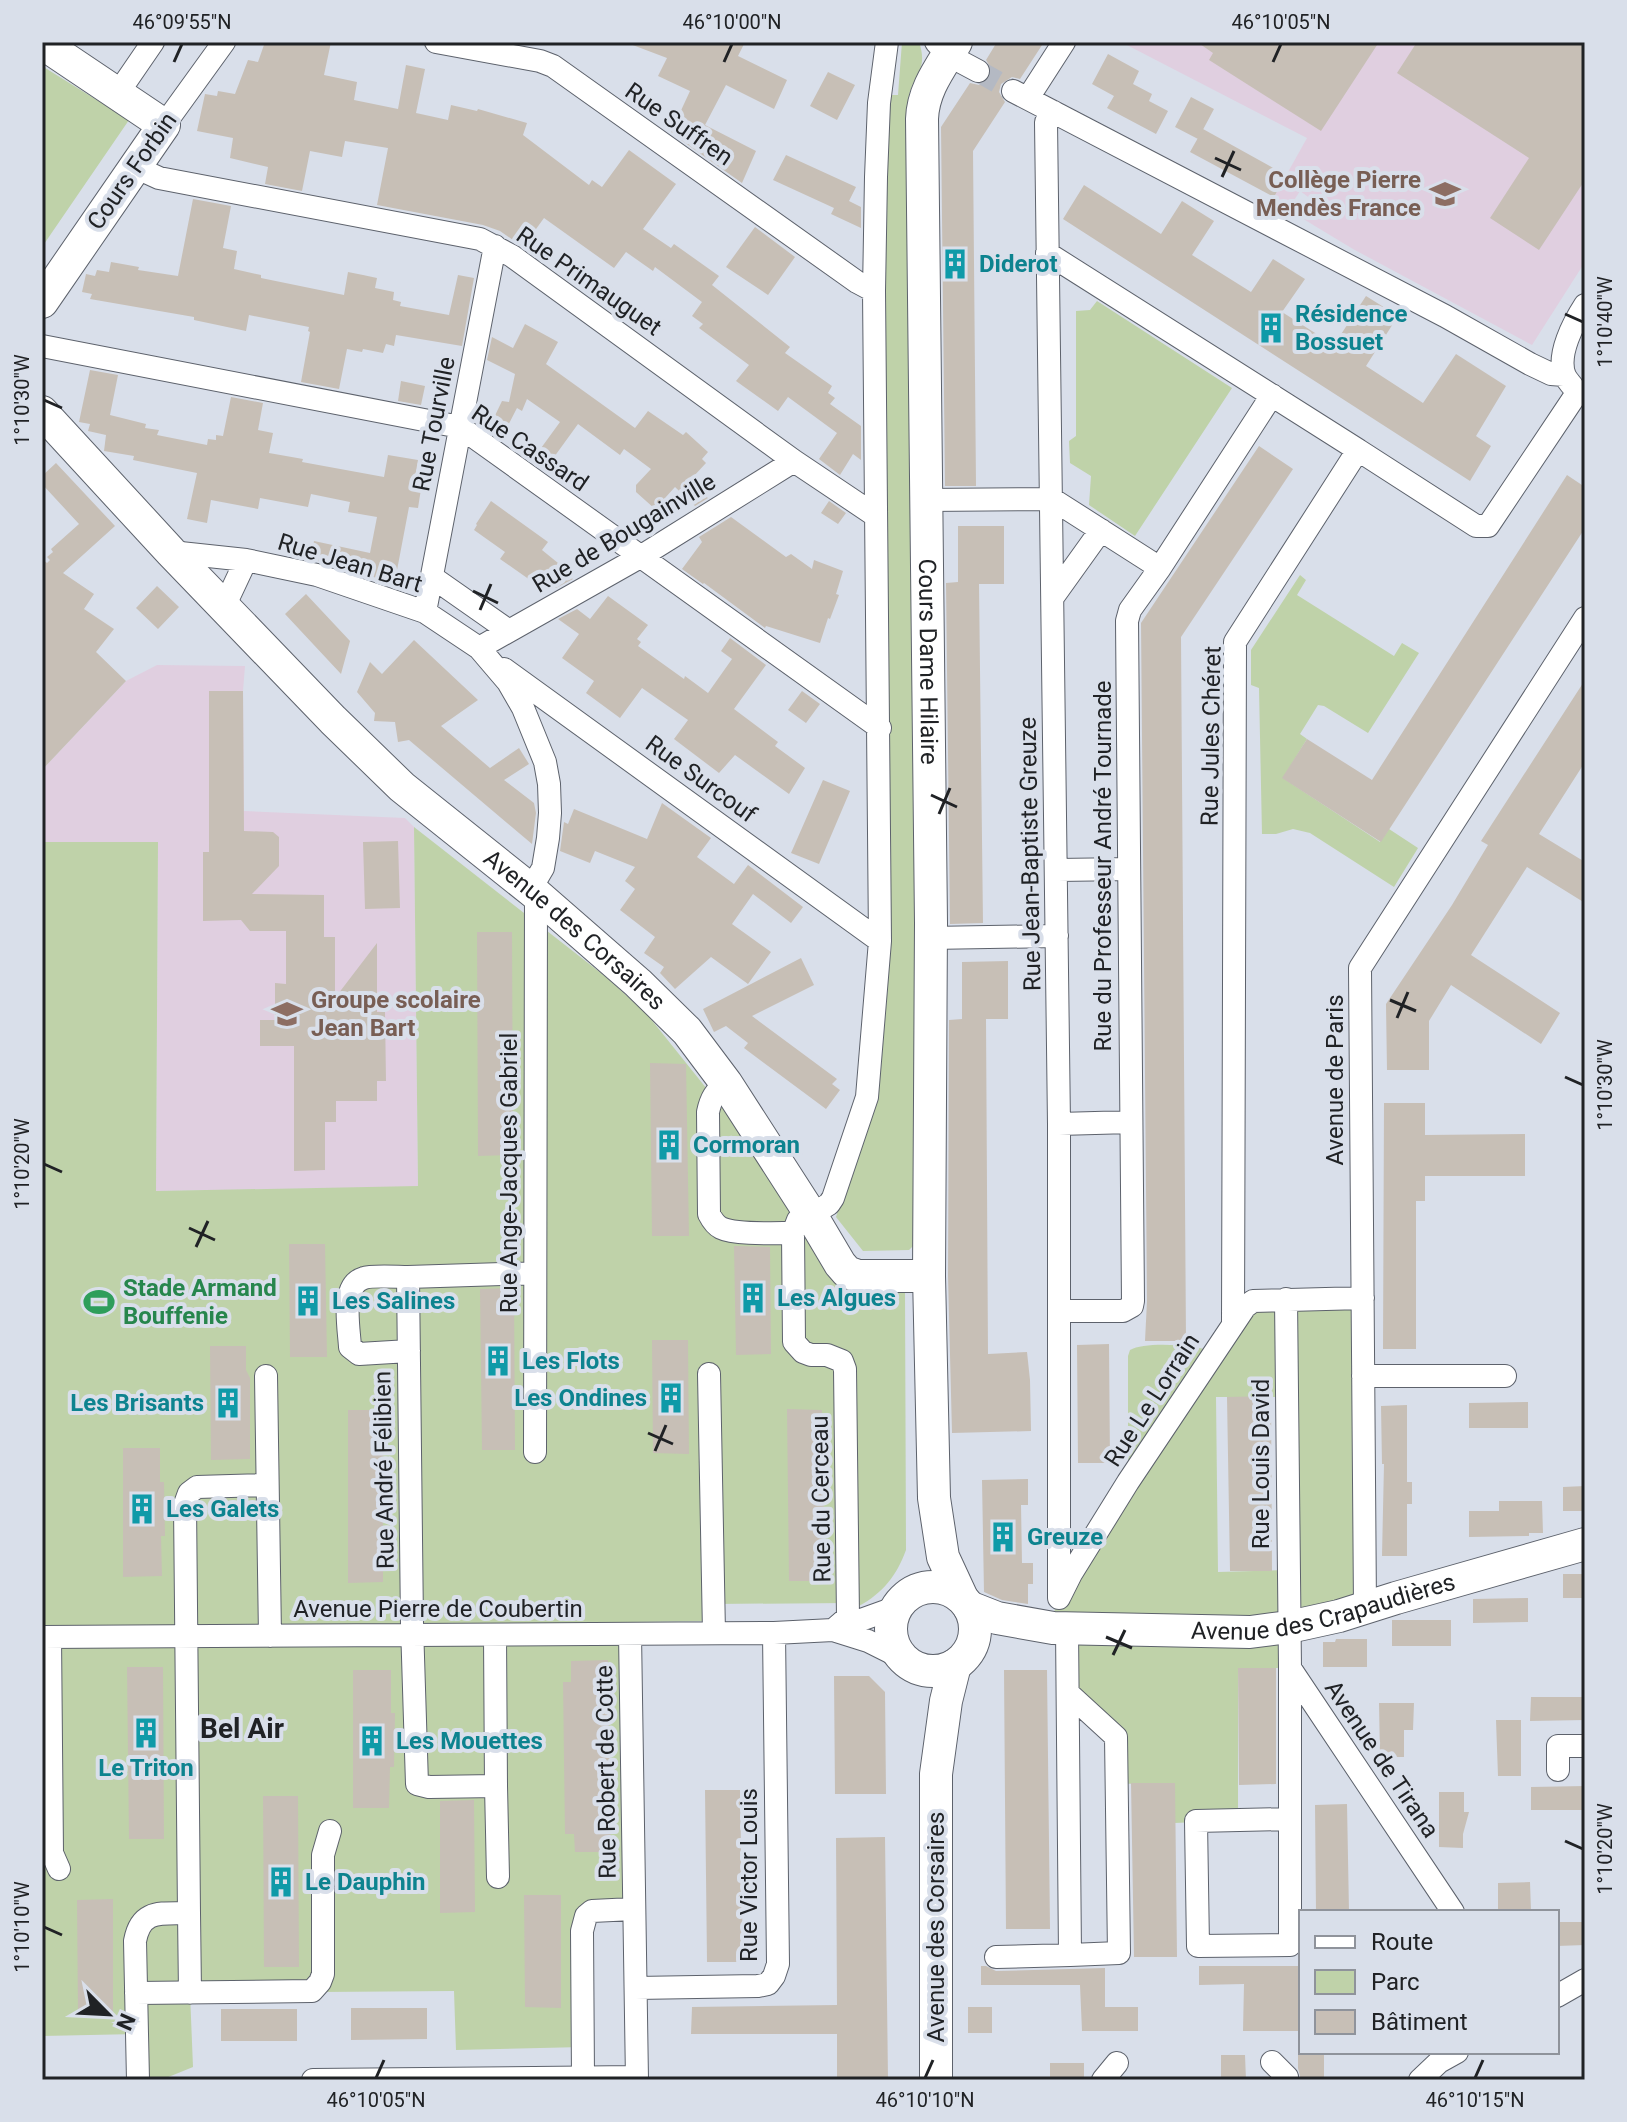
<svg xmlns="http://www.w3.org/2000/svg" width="1627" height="2122" viewBox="0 0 1627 2122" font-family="Roboto,sans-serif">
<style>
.education{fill:#e0cfe0}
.green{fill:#bfd2a9;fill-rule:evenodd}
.building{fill:#c7bfb6}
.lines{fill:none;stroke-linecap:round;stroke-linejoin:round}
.street-tunnel{stroke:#b4b9c3;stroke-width:22;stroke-dasharray:22 11;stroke-linecap:butt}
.street-casing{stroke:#5d626c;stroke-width:24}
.secondary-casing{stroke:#5d626c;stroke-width:34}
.street{stroke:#fff;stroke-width:22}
.secondary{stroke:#fff;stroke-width:32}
.ticks{fill:none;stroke:#202225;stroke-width:3}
.labels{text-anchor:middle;stroke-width:8;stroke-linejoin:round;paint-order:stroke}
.street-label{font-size:24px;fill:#202225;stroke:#d9dfea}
.education-label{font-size:24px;font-weight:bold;fill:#785e54;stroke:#d9dfea;text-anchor:end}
.culture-label{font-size:24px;font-weight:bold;fill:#0d838f;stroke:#d9dfea;text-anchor:start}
.leisure-label{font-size:24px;font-weight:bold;fill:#27864d;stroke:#d9dfea;text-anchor:start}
.quarter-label{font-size:28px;font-weight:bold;fill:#202225;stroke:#d9dfea}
.neatline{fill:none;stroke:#202225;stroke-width:3}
.ticks-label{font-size:20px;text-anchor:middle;fill:#202225}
</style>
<rect width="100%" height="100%" fill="#d9dfea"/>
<path class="education" d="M1121,42H1585V262L1532,345L1353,249L1300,217L1311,199L1300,191L1289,208L1274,197L1307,138Z
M157,665L245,666L243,691L244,811L405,818L414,827L418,1187L156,1191L158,842H42V770L126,681Z"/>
<path class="green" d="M902,42H919C929,71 912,74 908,101L919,1229L916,1243L909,1250L863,1251L836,1217L877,1089L881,1068L888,984L882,153L890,95H898Z
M42,66L129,120L42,247Z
M1097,301L1232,388L1135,536L1089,505L1091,476L1070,463L1069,441L1076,436V311L1090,310Z
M1300,575L1306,580L1297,595L1394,656L1402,643L1419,653L1368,733L1324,706L1318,705L1300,734L1307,739L1283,778L1380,842L1389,829L1418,848L1394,887L1310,833L1293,829L1276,834H1262L1259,688L1251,685V650Z
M414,827L606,977L646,1013L743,1134L828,1276L848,1289L862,1291L905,1292L906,1550C897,1575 883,1593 859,1606L848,1603L713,1604V1621L632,1622L630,1643L633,1909L592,1911L583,2047L456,2050L454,1991L190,1993L193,2067L161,2080H138L137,2034L42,2036V842H158L156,1191L418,1186Z
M1363,1298L1365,1607L1289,1627L1290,1668H1238V1820L1175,1823L1174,1783L1117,1784L1116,1737L1068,1693L1053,1628L1054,1612L1059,1598L1128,1482V1356L1130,1350C1146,1341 1197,1345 1214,1352L1245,1307ZM1216,1397H1287V1570L1218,1572Z"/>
<path class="building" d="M265,42H331L324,75L357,82L354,100L398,109L406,65L425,69L416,113L448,120L451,105L477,111L478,109L527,123L523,135L589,185L592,180L602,187L629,150L676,184L643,229L671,248L674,244L719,276L712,285L790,347L785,353L832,386L828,393L835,398L830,404L861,426V460L853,454L840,475L819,459L837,433L788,397L778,411L736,381L749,365L699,328L703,324L692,316L702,302L655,267L653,271L626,252L614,268L544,218L523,247L500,231L483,225L377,205L388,148L345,141L342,157L310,151L302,191L265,184L268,167L230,158L233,138L197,131L205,94L217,96L218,91L235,94L248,60L258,62Z
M631,42H745L738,56L787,80L774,109L726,85L705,125L756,151L742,183L681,140L682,137L671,132L690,91L658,76L667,58L630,44Z
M997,42H1044L1020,79L1012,77L1001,84L999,92L1005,102L973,151L976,486H945L941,127L970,83L979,85L990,78L992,70L986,60Z
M1197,42H1379L1321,131L1209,60L1213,53Z
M1417,42H1585V180L1539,250L1490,218L1529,158L1397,73Z
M1108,54L1139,71L1133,84L1152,94L1149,101L1168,111L1156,134L1107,108L1114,96L1092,84Z
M828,72L855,85L837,120L810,106Z
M1191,97L1214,109L1198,139L1175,127Z
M1203,129L1286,175L1274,197L1190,152Z
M786,155L856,187L849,201L861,207V228L831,214L834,208L773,180Z
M1084,185L1161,234L1182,201L1214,221L1192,255L1251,292L1273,259L1305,279L1282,312L1334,345L1366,296L1398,316L1366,366L1423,403L1456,354L1506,386L1476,436L1491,446L1470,481L1063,219Z
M193,199L231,206L223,248L237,251L234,269L261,275V278L344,295L348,272L363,275L377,278L375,288L394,292L393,300L401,302L400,306L449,315L458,275L474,278L462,346L396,335L394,346L386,344L383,353L363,349L362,352L347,349L339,389L301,382L310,332L308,331L309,327L249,315L246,331L194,320V317L90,299L92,294L82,292L86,274L95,276L97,270L109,272L111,262L139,267L138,270L178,276Z
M755,227L795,257L768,295L726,267Z
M525,324L558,342L546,364L635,428L648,411L683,435L686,432L708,452L702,459L706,463L693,477L709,492L704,495L708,498L695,506L675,487L655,509L636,492V485L651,469L624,449L620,455L578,424L549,464L536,455L560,422L527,399L522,411L517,408L501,439L488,430L502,401L509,402L515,374L487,360L492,337L513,348Z
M90,370L118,375L110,415L146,424L145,428L159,430L157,435L207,445L208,439L216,440V435L223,436L231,397L263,403L258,430L273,433L269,453L303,459L302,462L384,477L388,455L418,460L413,488L421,489L418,508L409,507L394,586L367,574L310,559L314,541L370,553L377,517L348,512L350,502L311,494L308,507L260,498L258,509L211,500L207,523L187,519L197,473L133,460L134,456L104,451L106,435L88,431L90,424L79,422Z
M401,381L425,386L421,405L398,401Z
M1259,446L1293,469L1181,637L1186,1341H1145L1147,1301L1141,623Z
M56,463L115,526L63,573L94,594L84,609L114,629L96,652L126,681L42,770V559L47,563L50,560L47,557L53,552L51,549L79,524L42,484V476Z
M1567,475L1585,487V528L1381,842L1282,778L1307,739L1372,780Z
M491,501L548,542L542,550L558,563L556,566L573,579L556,588L538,575L530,580L500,559L505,552L474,530L477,525L476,524Z
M829,501L846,513L838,524L821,513Z
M731,517L786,557L791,554L812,569L814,560L843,571L836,594L839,595L830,619L828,618L820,643L766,626L765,628L704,583L703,584L682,569L702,542L699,537Z
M958,526H1004V584H979L983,923L950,924L946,583L958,582Z
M157,586L179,607L158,629L136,608Z
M306,594L350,641L341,674L285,614Z
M608,596L648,625L637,639L641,642L638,646L684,679L685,676L708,693L732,659L721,651L730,638L766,665L734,709L778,742L775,746L805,768L789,794L735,755L719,773L674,739L688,720L642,688L620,718L586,693L594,681L562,658L579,634L558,619L577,609L590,619Z
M414,640L478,700L441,726L490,768L519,748L529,764L504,780L534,803L536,813L532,844L409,740L398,742L395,722L374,721L375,713L357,692L370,662L382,674Z
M1585,680V762L1539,834L1585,862V903L1527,867L1471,955L1560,1013L1541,1044L1451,985L1429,1021V1070H1387L1386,1004L1452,905L1488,845L1481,841Z
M209,691H243L244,831L273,832L279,837V866L252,894L324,895V937H335V998L377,943V1012H385L386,1081H377V1101H336V1122H325V1170L294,1171V1046H260V1020H275V983L286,984V931H250L241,920L203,921V852H209Z
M802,691L820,704L806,723L788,710Z
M823,780L850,791L819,864L791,853Z
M662,803L711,838L697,857L734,884L748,865L803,907L791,923L753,894L732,924L771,952L748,984L711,957L675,989L660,973L664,967L644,953L655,937L620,910L635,889L625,881L635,867L595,851L590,863L560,851L564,822L568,824L574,809L647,839Z
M398,841L400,908L365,909L363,842Z
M477,932H512L513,1155L478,1156Z
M801,958L814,985L752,1016L837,1079L832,1084L840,1090L826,1109L744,1048L748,1043L726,1026L714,1032L703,1009Z
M1008,961V1019H986L988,1354L1027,1352L1030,1380L1031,1431L952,1433L948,1276L949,1020L962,1019V962Z
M650,1063L686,1064L689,1236H652Z
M1384,1103H1425V1135L1525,1134V1176H1425V1201H1416V1349H1383Z
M289,1244H325L327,1357H290Z
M734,1246L770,1247L771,1354L736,1355Z
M514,1288L515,1450H482L480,1289Z
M652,1340H688L689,1454L653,1453Z
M1109,1344L1110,1463H1078L1077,1345Z
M210,1346H246V1370L250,1378V1459L211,1460Z
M1271,1396L1272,1571H1230L1227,1397Z
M1528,1402V1428H1469V1403Z
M1407,1405V1482H1412V1504H1407V1556H1382L1384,1464H1382L1381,1406Z
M787,1409L822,1410L825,1581H789Z
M348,1410H383V1582L348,1583Z
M123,1448H160V1482H164L165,1536H161L162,1576L123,1577Z
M1028,1479V1505H1021L1022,1563H1033V1584H1028V1604L1002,1600L984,1592L982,1480Z
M1585,1486V1511H1563V1487Z
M1499,1501H1542L1543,1533H1529V1536L1469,1537V1511H1499Z
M1563,1574H1585V1598H1563Z
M1528,1598V1622L1473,1623V1599Z
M1392,1620H1451V1646H1392Z
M1336,1639H1367V1667H1323V1642H1335Z
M608,1660L611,1852H575L574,1834H565L563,1682H571V1661Z
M127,1667H163L164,1839H129Z
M1238,1668H1276V1784L1239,1785Z
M353,1670H391V1713H395L394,1767H390L389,1808H353Z
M1004,1670H1047L1050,1929H1006Z
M834,1676H869L885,1692L886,1794H835Z
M1531,1697H1585V1720L1530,1721Z
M1379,1703H1414L1413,1730H1404V1757H1380Z
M1496,1720H1521V1776H1498Z
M1131,1783H1175L1177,1957H1134Z
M1585,1786V1810H1531V1787Z
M705,1790H740L743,1962H707Z
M1439,1792H1464V1812H1469L1463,1834V1848L1439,1847Z
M263,1796H298L299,1967H264Z
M474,1800L475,1912L440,1913V1801Z
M1347,1804L1349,1912H1316L1315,1805Z
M885,1837L888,2080H837V2034H691L692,2007L837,2005L836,1838Z
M1530,1882L1531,1911L1498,1912V1883Z
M524,1895H561V2008L525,2007Z
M113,1899V2013H78L77,1900Z
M1557,1922H1585V1945L1557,1946Z
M981,1966H986L996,1971L1105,1968V2007H1138V2031H1082L1080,1985H981Z
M1199,1966H1301L1300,2031H1243L1244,1984L1199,1985Z
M968,2007H992V2033H968Z
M351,2008H427V2039L351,2040Z
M221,2009H297V2041H221Z
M1298,2052H1324V2080H1301L1298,2068Z
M1221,2055H1245L1246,2080H1221Z
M1050,2063H1084V2080H1050Z"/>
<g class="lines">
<path class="street-tunnel" d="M978,71L1013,91"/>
<g class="street-casing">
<path id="street" d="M436,42L540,61L553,66L857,282L874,291
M936,42L948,55L978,71
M1013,91L1445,316L1530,364L1551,374L1564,375
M118,93L153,42
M1028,98L1064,42
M1054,112L1046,122L1059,1124V1598
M164,125L224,42
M135,167L159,178L480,239L512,256L794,461L876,516
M1047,253L1358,450
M42,346L460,427L880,728
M1573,387C1570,383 1567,380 1565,376C1556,355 1574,322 1585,305
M925,500L1052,499L1160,568
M171,552L246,560L317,575L425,612L479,648L508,682L523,708L545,762L549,784L550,813L548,838L543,868L530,890
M432,577L509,631
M1053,597L1101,530
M224,607L246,560
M425,612L495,246
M479,648L640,557L794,461
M504,669L880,941
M1057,870L1129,869
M930,938L1057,936
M726,1083C715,1092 711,1098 708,1112L709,1214C712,1220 715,1225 721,1228C735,1235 776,1233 793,1233
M1059,1124L1131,1122
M808,1210L798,1220L793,1233L794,1342L803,1352L811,1355H827L842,1361L845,1369L848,1617L833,1630
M811,1215L829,1204L833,1198L867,1097L880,941L874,291L876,177L879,103L887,42
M408,1277C398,1277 372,1275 364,1278C340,1285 349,1327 350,1347L359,1354L409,1351
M1286,1299L1290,1668L1453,1912
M1059,1311H1123L1132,1306L1133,1301L1127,621L1130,610L1160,568L1272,395
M1233,1323L1235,642L1358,450L1476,526H1488L1577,393
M709,1374L714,1633
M266,1376L270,1636
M1363,1376H1505
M535,1452L536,894
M1060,1596L1071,1574L1128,1482L1245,1307L1253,1301L1363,1298
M1365,1607L1360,968L1585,618
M1067,1629L1070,1955L1119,1953L1116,1737L1068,1693
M833,1630L868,1641L902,1658
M630,1634L637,2080
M495,1635L496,1786L429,1787L417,1784L412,1625L408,1277L535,1273
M42,1637L774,1633L833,1630L897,1607
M50,1637L52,1853L59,1869
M1558,1770V1746H1585
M496,1786L498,1877
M1289,1819L1196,1821L1198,1946L1290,1945V1668
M189,1913L190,1993
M996,1957L1070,1955
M636,1988L758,1986L768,1984L774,1976L778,1964L774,1633
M136,1993L312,1991L320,1982L323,1974V1855L330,1831
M1557,1996L1585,1980
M1272,2062L1287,2077V2080
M583,2077L582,1931L586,1916L592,1911L633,1909
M138,2080L135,1941C141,1908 162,1914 189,1913L185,1504L189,1493L197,1487L267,1485
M313,2080L637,2077
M1103,2080L1117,2063
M1420,2080L1439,2062L1457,2052"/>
</g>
<g class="secondary-casing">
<g id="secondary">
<path id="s1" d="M956,42C941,67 923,89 922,119L931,923L929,1276L934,1498L943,1557L962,1598"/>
<path d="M42,43L164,125L42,302"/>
<path id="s2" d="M42,412L171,552L333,720L402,787L536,894L638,983L687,1031L726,1083L811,1215L840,1264L847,1272L858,1276H929"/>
<circle cx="933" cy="1629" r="42"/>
<path id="s3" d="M969,1607L997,1618L1053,1628L1250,1632L1289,1627L1339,1616L1396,1598L1585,1544"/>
<path d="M936,2080V1774L946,1701L955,1665"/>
</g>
</g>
<use href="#street" class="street"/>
<use href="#secondary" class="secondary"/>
</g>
<path class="ticks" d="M174,62L182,44M724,62L732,44M1273,62L1281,44M1215,158L1241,170M1222,177L1234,151M1565,314L1583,322M44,400L62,408M473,591L498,603M480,610L491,584M931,795L957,807M939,814L950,788M1390,1000L1416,1011M1397,1018L1408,992M1565,1077L1583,1085M44,1164L62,1172M189,1228L215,1240M196,1247L208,1221M648,1433L673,1444M655,1451L666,1425M1106,1637L1132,1648M1113,1655L1125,1630M1565,1841L1583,1849M44,1927L62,1935M376,2078L384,2060M925,2078L933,2060M1475,2078L1483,2060"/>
<defs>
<g id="school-bare" transform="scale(2.4)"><path d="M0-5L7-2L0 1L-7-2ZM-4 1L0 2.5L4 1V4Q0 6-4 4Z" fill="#8d6e63" stroke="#d9dfea" stroke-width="2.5" paint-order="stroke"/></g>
<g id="building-bare" transform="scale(2.4)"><path d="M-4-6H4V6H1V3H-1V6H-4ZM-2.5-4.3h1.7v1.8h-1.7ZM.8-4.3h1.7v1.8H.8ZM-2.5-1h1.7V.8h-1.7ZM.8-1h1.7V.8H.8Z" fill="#0f9aa8" stroke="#d9dfea" stroke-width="2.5" paint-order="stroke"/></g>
<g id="stadium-bare" transform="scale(2.4)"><path d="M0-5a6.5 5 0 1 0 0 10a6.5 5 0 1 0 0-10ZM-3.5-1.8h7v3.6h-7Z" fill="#2e9e5b" stroke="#d9dfea" stroke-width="2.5" paint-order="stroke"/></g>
</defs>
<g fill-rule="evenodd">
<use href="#school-bare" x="1445" y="194"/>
<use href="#building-bare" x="955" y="264"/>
<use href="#building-bare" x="1271" y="328"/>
<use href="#school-bare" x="287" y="1014"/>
<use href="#building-bare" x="669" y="1145"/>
<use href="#building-bare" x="753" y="1298"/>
<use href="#building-bare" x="308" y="1301"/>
<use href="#stadium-bare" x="99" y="1302"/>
<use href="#building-bare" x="498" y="1361"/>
<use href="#building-bare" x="671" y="1398"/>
<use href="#building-bare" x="228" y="1403"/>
<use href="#building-bare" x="142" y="1509"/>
<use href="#building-bare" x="1003" y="1537"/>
<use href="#building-bare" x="146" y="1733"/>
<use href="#building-bare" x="372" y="1741"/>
<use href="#building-bare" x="281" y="1882"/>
</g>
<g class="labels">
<g class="street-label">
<text transform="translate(679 124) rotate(35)" y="8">Rue Suffren</text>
<text transform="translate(132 171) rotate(-55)" y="8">Cours Forbin</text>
<text transform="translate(589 281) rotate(35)" y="8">Rue Primauguet</text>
<text transform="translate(434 424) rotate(-79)" y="8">Rue Tourville</text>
<text transform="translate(530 448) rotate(34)" y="8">Rue Cassard</text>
<text transform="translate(624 533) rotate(-31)" y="8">Rue de Bougainville</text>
<text transform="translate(350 563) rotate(17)" y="8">Rue Jean Bart</text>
<text dy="8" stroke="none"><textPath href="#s1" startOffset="628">Cours Dame Hilaire</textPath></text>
<text transform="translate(1211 736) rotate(-89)" y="8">Rue Jules Chéret</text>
<text transform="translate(701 779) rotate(36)" y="8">Rue Surcouf</text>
<text transform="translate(1030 854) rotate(-91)" y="8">Rue Jean-Baptiste Greuze</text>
<text transform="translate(1103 866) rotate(-90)" y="8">Rue du Professeur André Tournade</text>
<text dy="8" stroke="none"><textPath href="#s2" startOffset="744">Avenue des Corsaires</textPath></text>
<text transform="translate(1335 1080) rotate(-90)" y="8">Avenue de Paris</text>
<text transform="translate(509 1173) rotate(-90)" y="8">Rue Ange-Jacques Gabriel</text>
<text transform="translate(1152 1400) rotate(-57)" y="8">Rue Le Lorrain</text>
<text transform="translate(1261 1464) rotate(-90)" y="8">Rue Louis David</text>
<text transform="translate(384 1470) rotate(-91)" y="8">Rue André Félibien</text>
<text transform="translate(821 1499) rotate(-91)" y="8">Rue du Cerceau</text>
<text dy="8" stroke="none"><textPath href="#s3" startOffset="360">Avenue des Crapaudières</textPath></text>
<text x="438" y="1617">Avenue Pierre de Coubertin</text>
<text transform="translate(1382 1759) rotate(56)" y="8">Avenue de Tirana</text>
<text transform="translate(606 1772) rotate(-91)" y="8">Rue Robert de Cotte</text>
<text transform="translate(749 1875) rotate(-90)" y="8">Rue Victor Louis</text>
<text transform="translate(936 1927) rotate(-90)" y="8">Avenue des Corsaires</text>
</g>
<g class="education-label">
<text x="1421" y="188">Collège Pierre<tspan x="1421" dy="28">Mendès France</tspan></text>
<text x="311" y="1008" text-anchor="start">Groupe scolaire<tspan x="311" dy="28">Jean Bart</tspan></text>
</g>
<g class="culture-label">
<text x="979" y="272">Diderot</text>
<text x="1295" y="322">Résidence<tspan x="1295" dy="28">Bossuet</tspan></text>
<text x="693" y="1153">Cormoran</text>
<text x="777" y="1306">Les Algues</text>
<text x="332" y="1309">Les Salines</text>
<text x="522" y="1369">Les Flots</text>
<text x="647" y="1406" text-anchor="end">Les Ondines</text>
<text x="204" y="1411" text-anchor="end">Les Brisants</text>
<text x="166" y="1517">Les Galets</text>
<text x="1027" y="1545">Greuze</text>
<text x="396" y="1749">Les Mouettes</text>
<text x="146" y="1776" text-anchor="middle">Le Triton</text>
<text x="305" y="1890">Le Dauphin</text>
</g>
<g class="leisure-label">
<text x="123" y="1296">Stade Armand<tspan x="123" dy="28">Bouffenie</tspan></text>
</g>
<g class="quarter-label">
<text x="242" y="1738">Bel Air</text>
</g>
</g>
<rect width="1627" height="2122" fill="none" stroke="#d9dfea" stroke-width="88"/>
<rect x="1299" y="1910" width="260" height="144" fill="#d9dfea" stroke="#8f939b" stroke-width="2"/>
<rect x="1315" y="1936" width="40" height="12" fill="#ffffff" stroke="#8f939b" stroke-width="2"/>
<text x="1371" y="1950" font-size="24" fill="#202225">Route</text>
<rect x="1315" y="1970" width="40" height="24" fill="#bfd2a9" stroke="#8f939b" stroke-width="2"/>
<text x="1371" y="1990" font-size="24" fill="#202225">Parc</text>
<rect x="1315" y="2010" width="40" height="24" fill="#c7bfb6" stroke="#8f939b" stroke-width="2"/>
<text x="1371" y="2030" font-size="24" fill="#202225">Bâtiment</text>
<g transform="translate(108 2014) rotate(114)" stroke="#d9dfea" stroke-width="6" paint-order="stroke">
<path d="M0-6L14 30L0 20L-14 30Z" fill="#202225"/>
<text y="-12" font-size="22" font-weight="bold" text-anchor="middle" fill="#202225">N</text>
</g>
<rect x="44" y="44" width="1539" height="2034" class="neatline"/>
<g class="ticks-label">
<text x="182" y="29">46°09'55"N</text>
<text x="732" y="29">46°10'00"N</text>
<text x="1281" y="29">46°10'05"N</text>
<text transform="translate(1605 322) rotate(-90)" y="7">1°10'40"W</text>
<text transform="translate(22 400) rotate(-90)" y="7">1°10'30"W</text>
<text transform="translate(1605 1085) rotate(-90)" y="7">1°10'30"W</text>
<text transform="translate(22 1164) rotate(-90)" y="7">1°10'20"W</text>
<text transform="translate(1605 1849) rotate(-90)" y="7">1°10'20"W</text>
<text transform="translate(22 1927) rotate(-90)" y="7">1°10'10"W</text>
<text x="376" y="2107">46°10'05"N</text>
<text x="925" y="2107">46°10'10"N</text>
<text x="1475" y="2107">46°10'15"N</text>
</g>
</svg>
